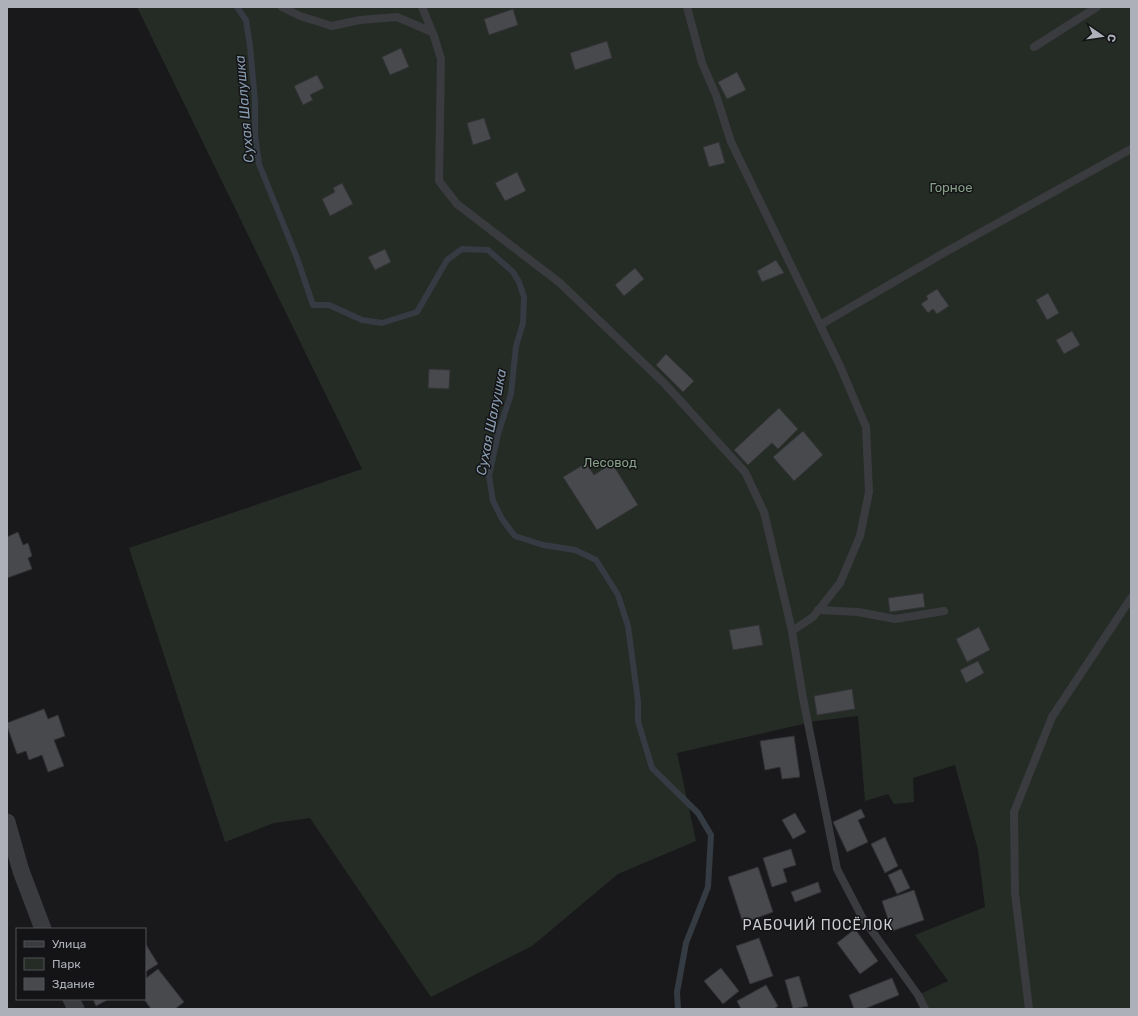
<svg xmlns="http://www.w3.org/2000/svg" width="1138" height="1016" viewBox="0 0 1138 1016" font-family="Rubik,sans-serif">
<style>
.green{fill:#252c26}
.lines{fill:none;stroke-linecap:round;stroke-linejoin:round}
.stream{stroke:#343b42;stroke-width:6}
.building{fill:#48494d;stroke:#333336}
.lane{stroke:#3a3b3f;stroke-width:8}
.street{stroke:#3a3b3f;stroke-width:17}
.labels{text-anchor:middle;stroke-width:3;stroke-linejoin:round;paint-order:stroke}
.park-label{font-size:13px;fill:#86a188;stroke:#141416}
.water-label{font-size:14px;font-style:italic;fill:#889cb0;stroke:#141416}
.neighbourhood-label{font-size:14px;letter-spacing:1px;fill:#cdcfd5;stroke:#141416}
</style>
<rect width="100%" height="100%" fill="#19191b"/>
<path class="green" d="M137,7H1131V1009H925L918,995L948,981L915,935L985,907L978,850L955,765L913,778L914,802L894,804L888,794L865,801L858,716L816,721L677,753L696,841L618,874L532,946L431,997L310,818L274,823L225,842L129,548L362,469Z"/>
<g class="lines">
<path class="stream" d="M237,7L246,20L250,46L255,101V134L259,164L297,258L313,305H329L362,320L382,323L417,312L447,260L462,249L488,250L513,272L519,282L524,297L523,323L516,346L511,394L498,434L489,476L493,501L502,519L515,536L543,545L575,550L596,560L618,595L628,626L638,701V721L652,768L698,813L711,835L708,887L686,943L677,992L678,1009"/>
</g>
<path class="building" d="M513,9L518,25L489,35L484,19Z
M607,41L612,58L575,70L570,53Z
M401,48L409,67L390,75L382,57Z
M737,72L746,90L727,99L718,82Z
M317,75L324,88L310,95L313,100L303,105L294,86Z
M484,118L491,139L473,145L467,123Z
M719,142L725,163L709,167L703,147Z
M517,172L526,191L505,201L495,183Z
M342,183L353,204L330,216L322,199L335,192L333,188Z
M385,249L391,262L375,270L368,257Z
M776,260L784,273L762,282L757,271Z
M635,268L644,279L624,296L615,285Z
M937,289L949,306L937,314L933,309L928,313L921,304L928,299L926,296Z
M1048,293L1059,313L1047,320L1036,300Z
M1072,331L1080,345L1064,354L1056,340Z
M666,354L694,381L683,392L656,365Z
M429,369L450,370L449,389L428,388Z
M779,408L798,429L778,449L772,443L748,465L734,450Z
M803,431L823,455L794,481L773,457Z
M586,463L594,475L612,463L638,505L597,530L563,477Z
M18,532L23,545L28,543L32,556L28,558L32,569L7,578V537Z
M923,593L925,607L890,612L888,598Z
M759,625L763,645L733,650L729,630Z
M979,627L990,650L967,662L956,639Z
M978,661L984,673L966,683L960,670Z
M852,689L855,709L817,715L814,696Z
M44,709L48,719L58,715L65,736L54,740L64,766L48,772L42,755L29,760L26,751L17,754L7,726V723Z
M794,736L800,777L782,779L780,767L765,770L760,741Z
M861,809L865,817L858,820L868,842L847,852L833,822Z
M795,813L806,832L793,839L782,820Z
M885,837L898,866L885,873L871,844Z
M791,849L796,865L783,869L787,882L772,887L763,858Z
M758,867L773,912L743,923L728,877Z
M901,869L910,888L897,894L888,875Z
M818,882L821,892L795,902L791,892Z
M914,890L924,920L892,931L882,901Z
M855,929L878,961L860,974L837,943Z
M759,938L773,976L750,984L736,946Z
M145,943L158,964L145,972Z
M721,968L739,991L723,1004L704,981Z
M158,969L184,1002L175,1009H151L144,999L145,979Z
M799,976L808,1006L793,1009L785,980Z
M892,978L899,995L864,1009H854L849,995Z
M766,985L778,1006L774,1009H741L737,1001Z
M93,999H109L96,1006Z"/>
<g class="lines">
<path class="lane" d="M282,7L300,16L332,26L360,20L397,17L432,32
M422,7L434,36L441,59L439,181L457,204L560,283L664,383L745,472L764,512L792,631L803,698L837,869L862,917L918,995L925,1009
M687,7L702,63L716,95L731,142L840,366L866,427L869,492L860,536L840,583L813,617L792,631
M1034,47L1097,7
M820,325L942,254L1131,149
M818,610L858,612L895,619L944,611
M1029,1009L1015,893L1014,812L1052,717L1131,598"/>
<path class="street" d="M7,822L21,871L43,929
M71,999L76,1009"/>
</g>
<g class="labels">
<g class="park-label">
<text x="951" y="192">Горное</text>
<text x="610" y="467">Лесовод</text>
</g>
<g class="water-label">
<text transform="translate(244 109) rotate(-95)" y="5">Сухая Шалушка</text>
<text transform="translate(491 422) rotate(-79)" y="5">Сухая Шалушка</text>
</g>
<g class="neighbourhood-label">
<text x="818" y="930">РАБОЧИЙ ПОСЁЛОК</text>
</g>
</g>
<rect width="1138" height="1016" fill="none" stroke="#adb0b9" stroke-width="16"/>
<rect x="16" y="928" width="130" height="72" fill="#141416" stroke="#515257"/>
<rect x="24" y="941" width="20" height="6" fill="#3a3b3f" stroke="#515257"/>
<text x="52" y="948" font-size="12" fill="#adb0b9">Улица</text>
<rect x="24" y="958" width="20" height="12" fill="#252c26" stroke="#515257"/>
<text x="52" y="968" font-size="12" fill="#adb0b9">Парк</text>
<rect x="24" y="978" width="20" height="12" fill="#48494d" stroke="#515257"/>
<text x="52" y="988" font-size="12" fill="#adb0b9">Здание</text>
<g transform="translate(1102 36) rotate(103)" stroke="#141416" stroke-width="3" paint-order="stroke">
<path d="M0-3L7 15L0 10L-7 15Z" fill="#adb0b9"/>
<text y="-6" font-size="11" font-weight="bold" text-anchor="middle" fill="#adb0b9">С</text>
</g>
</svg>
